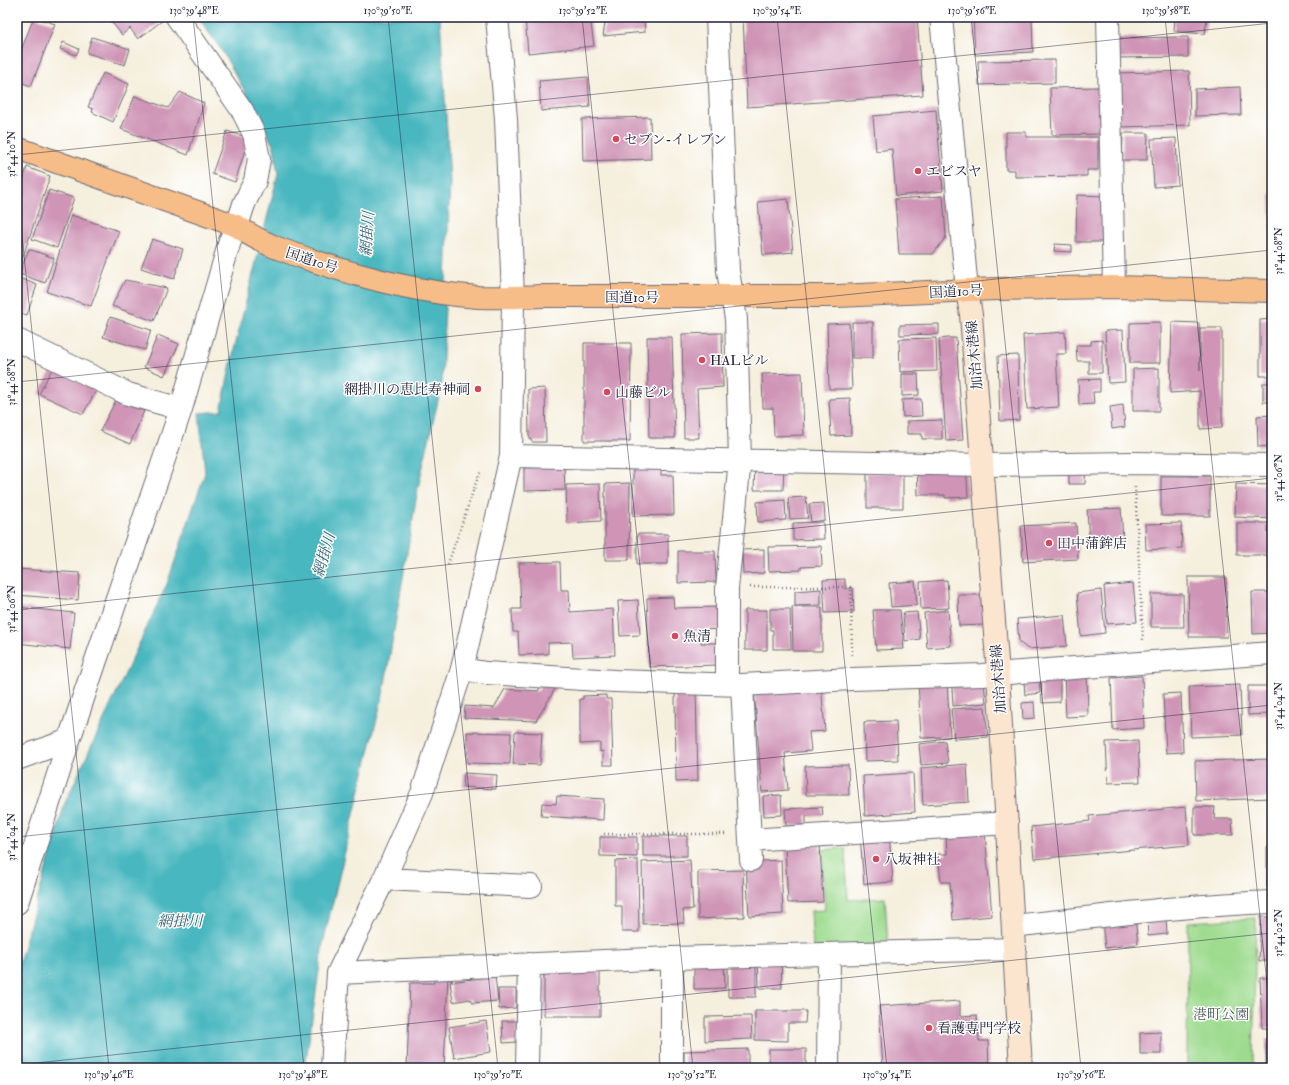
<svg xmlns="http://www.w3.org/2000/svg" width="1289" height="1085" viewBox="0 0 1289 1085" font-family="'IM FELL Double Pica','Noto Serif JP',serif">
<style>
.green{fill:#9edb8f;stroke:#607e65}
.water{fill:#48b7bf;stroke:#356c7d}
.building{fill:#cf94b6}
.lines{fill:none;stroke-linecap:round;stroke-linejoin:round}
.minor-casing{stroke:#6c6a74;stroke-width:24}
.tertiary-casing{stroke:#6c6a74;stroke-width:24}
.secondary-casing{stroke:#6c6a74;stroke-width:24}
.trunk-casing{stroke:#6c6a74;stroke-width:24}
.path{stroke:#6c6a74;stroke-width:2.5;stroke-dasharray:1 3;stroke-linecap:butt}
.minor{stroke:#fff;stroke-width:22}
.tertiary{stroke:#fff;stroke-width:22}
.secondary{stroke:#fce5cf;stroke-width:22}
.trunk{stroke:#f7bd88;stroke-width:22}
.ticks{fill:none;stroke:#22223b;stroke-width:1;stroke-opacity:0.45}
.poi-dot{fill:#d1495b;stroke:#fff;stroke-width:1.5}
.labels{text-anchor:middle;stroke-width:3;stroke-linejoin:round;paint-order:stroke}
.poi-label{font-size:14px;fill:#22223b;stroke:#fff;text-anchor:start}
.street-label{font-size:14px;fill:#22223b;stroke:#fff}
.park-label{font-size:14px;fill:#475a54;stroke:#fff}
.water-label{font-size:15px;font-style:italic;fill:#315e70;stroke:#fff}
.neatline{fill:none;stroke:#22223b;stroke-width:1.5}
.ticks-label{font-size:10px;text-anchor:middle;fill:#22223b}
</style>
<rect width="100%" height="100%" fill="#fff"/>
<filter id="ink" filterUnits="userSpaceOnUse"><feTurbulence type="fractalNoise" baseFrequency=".025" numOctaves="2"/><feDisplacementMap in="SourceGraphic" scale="8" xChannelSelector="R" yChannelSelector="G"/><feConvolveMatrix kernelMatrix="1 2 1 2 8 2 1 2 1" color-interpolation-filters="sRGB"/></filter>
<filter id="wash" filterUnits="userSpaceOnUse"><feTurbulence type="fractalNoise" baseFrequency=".012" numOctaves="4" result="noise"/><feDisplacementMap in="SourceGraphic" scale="16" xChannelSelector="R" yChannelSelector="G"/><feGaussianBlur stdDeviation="0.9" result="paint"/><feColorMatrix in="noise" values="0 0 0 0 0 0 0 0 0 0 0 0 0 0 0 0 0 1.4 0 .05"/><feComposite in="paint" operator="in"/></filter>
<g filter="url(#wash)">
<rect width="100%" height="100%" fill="#f5efdd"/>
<path class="green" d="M845,848L848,900L885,898L888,944L813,948L811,911L825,910L822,850Z
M1256,918L1253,1068H1187L1188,922Z"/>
<path class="water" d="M198,17H440L450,181L442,383L418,488L384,690L323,943L305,1068H17V970L65,803L167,584L205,473L199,413L221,411L233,354L278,174L274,147L256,111L222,51Z"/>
<g id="blocks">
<path class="building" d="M34,17L55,24L31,86L17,81V61Z
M114,17H167L138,39L130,28L122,35L110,20Z
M525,17H590L594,46L528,53Z
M606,17H644L645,32L603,36Z
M743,17H917L923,95L747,107Z
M973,17H1032L1033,52L975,55Z
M1175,17H1207L1205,34L1174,31Z
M1247,17H1272V21L1247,20Z
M92,37L130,49L125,65L87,53Z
M1188,37V57L1114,58V38Z
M63,42L79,49L76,55L60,49Z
M1055,60V83L979,85L978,61Z
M1189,71L1190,125L1119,127L1118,73Z
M103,73L129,84L113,122L92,112L93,109L88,107Z
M588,77L590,107L541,111L539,81Z
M1101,87V134L1052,135L1050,88Z
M1240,87L1241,115L1195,116V89Z
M180,92L204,103L188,155L121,129L135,96L168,108Z
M936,110L943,191L896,196L892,149L876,151L873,116Z
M650,117L651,159L583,161L582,119Z
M227,131L249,138L235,182L212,174Z
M1006,132H1026V137H1098V170H1087V176L1015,177V170H1006Z
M1123,133H1148L1147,160H1122Z
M1176,138L1178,185L1154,187L1151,139Z
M27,167L50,176L19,268L17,267V194H19Z
M49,190L74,198L57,248L32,239Z
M1270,194H1272V229H1271Z
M1077,195L1106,196L1105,242H1076Z
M943,196L946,237L933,254H899L895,199Z
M788,199L793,252L763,255L758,202Z
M71,215L119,231L91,306L47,292Z
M152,239L183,249L174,279L141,268Z
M1055,244L1072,245V252L1054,251Z
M29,249L54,258L45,283L19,274Z
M17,277L37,285L27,315L17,312Z
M125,280L167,288L154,321L112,306Z
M110,317L151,330L145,350L103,337Z
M1272,319V376H1260V320Z
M852,322H873V358H852Z
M1160,322V363H1130V323Z
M1172,322L1199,323L1200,370V328H1222V428L1200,429V391L1170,393Z
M849,323L852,389H829L827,324Z
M939,324V334L900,335V325Z
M1123,330L1125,382L1108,383L1105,331Z
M1065,332L1066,354H1056L1059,407L1027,409L1023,335Z
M722,333L723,387L697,389L699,438H684L682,334Z
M158,335L179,344L164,376L144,367Z
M647,337H672L675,438H649Z
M936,338L937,371L900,372L899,339Z
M948,338H956L963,440L946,441L939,339Z
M1102,340V373H1089V361H1077L1076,345H1091V341Z
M584,343H631L630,441H584Z
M1018,355L1019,420L1000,421L998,356Z
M1159,368V411H1133V369Z
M52,369L96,391L83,414L39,394Z
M802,373L804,435L774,436L773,408H763L762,374Z
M902,374H918L919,395L902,396Z
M1100,379V392H1093L1094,404L1079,405L1078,380Z
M1263,383H1272V402H1263Z
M545,388L546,442H532L529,436L528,389Z
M850,398L851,435L831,436L829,399Z
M921,399L922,416L903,417L902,400Z
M116,400L144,411L130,444L100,431Z
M1123,405L1125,427L1112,429L1110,407Z
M1272,415V446L1258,447L1257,416Z
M942,420V439H922V434H907V421Z
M1069,457H1086L1085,484H1069Z
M755,464L784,465L783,490H754Z
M966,464L968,497L945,498V495H918L917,465Z
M633,465H661V475H673L674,515L633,516Z
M564,467L565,490L524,491V468Z
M867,473H903V508H867Z
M1161,476H1210V516H1161Z
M630,483L629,560H605V484Z
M600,484L601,521L567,523L566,485Z
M1236,484L1272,485V519L1235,517Z
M806,497L808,518L790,519L788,498Z
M785,500L786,520L758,522L757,502Z
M824,503L825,520L811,522L809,504Z
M1121,508L1123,540L1089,542L1087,510Z
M823,522L824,539L793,540V523Z
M1076,523L1078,559L1023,562L1021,526Z
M1181,523L1182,548L1146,550L1145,524Z
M1237,523H1268V533H1272V555H1237Z
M637,534H668V564H637Z
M821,546L822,566L801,567V570L769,571L768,547Z
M764,549V573L743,574L742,550Z
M678,551H715L716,582L678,583Z
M560,562L561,590H569L570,612L613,609L615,655L573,657L572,642L548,643V654L519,655L518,632H513L512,609H521L519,563Z
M17,569L80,573L78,600L17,595Z
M1188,577H1226L1227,637H1189Z
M845,579V589L853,588L854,612L825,613L823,580Z
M947,580L949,608L921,609L920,582Z
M915,581L917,605L891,607L889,583Z
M1133,583L1137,622L1107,624L1104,586Z
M821,589V605L795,606V591Z
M1101,590L1105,633L1081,636L1077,593Z
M1252,592H1272V633L1253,634Z
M1151,594H1183L1184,627H1151Z
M958,595H983V625L959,626Z
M673,597L674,608L722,607L723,629L701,630V643H718V665L649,667L647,598Z
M638,600L640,635L620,636L618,601Z
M17,607L74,613L70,649L17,643Z
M792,607H822V651H793Z
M770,609H790L791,649H773V630H770Z
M745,610H767V650H745Z
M873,610H900L904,649L876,650Z
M948,610L951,646L927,648L924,613Z
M917,612L920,639L905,641L903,613Z
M1064,615L1067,646L1028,649L1019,642L1017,619Z
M983,670L986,703L953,706L951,672Z
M1087,673L1088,716L1066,717L1064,674Z
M1142,676L1144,728L1113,730L1111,678Z
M1041,678H1060V702L1042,703Z
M947,679L950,737L921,738L918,680Z
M1039,679L1040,693L1025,695L1024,681Z
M543,682L558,684L536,721L464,718L465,706L494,708L505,689L538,691Z
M821,683L825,731L809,732L811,751L785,753L788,790L762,792L754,689Z
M1240,685L1242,735L1191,737L1189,687Z
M1248,686H1272V714L1248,715Z
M675,691H696L698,781L676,782Z
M1181,693L1183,752L1166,753L1163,694Z
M606,695V699H611L613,765H603V751L600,752V743L580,744V699H583V696Z
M17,696H20L18,714H17Z
M1034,702L1035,718L1023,719L1022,703Z
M985,707L988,737L954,739L951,709Z
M896,721L898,760L865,761L864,722Z
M467,732L511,733L510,764L467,763Z
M515,732L542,733L540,765L513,764Z
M945,741L948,763L921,765L919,744Z
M1138,741L1140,782L1108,783L1106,742Z
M1272,759V798L1196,801L1195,761Z
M967,764L969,802L923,805L921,768Z
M848,765L849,795H806L805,766Z
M464,773L497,775L496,789L463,787Z
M913,773L915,812L865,816L863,776Z
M781,795L782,815L764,816L763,796Z
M557,796L604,799L603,820L541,816L542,803L556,804Z
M822,807L823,815L806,816V825L786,826L785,809Z
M1186,807L1189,845L1034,859L1031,827L1090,821L1089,816Z
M1194,807H1215L1214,819H1232L1233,835H1194Z
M985,832L992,916L953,920L950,882H941L938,854H947L946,836Z
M889,833L893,882L864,884L860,836Z
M643,836H687V856H643Z
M600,837H637V857L600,856Z
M820,844L823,902L788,903L785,846Z
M1267,847H1272V887H1267Z
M638,860L639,932H622V906H615V861Z
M690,860L693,909L683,910L684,923L643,924L642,862Z
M781,860L783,914L749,916L746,862Z
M743,870L744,917L698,919V871Z
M1166,917L1167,934L1148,936L1147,918Z
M1261,917H1272V961H1259Z
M1135,918L1138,944L1105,948L1102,922Z
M728,958H756V997H728Z
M694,959H724L725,988L694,989Z
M781,959L782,988H759L758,960Z
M544,971H600V1016H544Z
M434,973L448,974L444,1068H407L410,983H434Z
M495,976L498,1001L472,1003L470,999L453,1002L450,982Z
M1260,978H1272V1028H1262Z
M498,989H516V1008L499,1009Z
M960,1001V1016L977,1015L979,1041H988L989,1068H883L879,1006Z
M755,1011H806L805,1023H788V1041L755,1040Z
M751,1016L752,1039L705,1041V1017Z
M486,1021L491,1052L454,1058L449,1027Z
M502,1021H516L517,1042L503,1043Z
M1161,1032V1054H1140V1033Z
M1266,1039H1272V1065H1266Z
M748,1049V1068H684V1051Z
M769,1049H806V1068H769Z"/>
</g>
</g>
<g filter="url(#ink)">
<use href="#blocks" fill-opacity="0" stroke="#6c6a74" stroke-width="1"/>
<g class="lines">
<g class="minor-casing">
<path id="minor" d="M717,17L728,271L736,319L740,460L727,588V684
M1108,17L1114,287
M17,340L128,394L181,409
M511,456L983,465L1134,463L1272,465
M742,685L751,860
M17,759L69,740
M750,840L1007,823
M384,879L531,886
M17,903L69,740L181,409L230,241L237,226L244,204L255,181L259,159L254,134L242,110L177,17
M1013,926C1099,917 1185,905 1272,902
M338,973L672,958L1015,949
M332,1068L338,973L384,879L422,793L462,669L486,673L615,681L742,685L852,679L982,675L1272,653
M527,1068L529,964
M672,1068V958
M828,1068L829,954"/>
</g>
<g class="tertiary-casing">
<path id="tertiary" d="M941,17L967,290
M462,669L511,456L513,298L506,119L497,17"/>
</g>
<g class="secondary-casing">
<path id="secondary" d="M967,290L971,315L998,674L1021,1068"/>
</g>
<g class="trunk-casing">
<path id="trunk" d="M17,148L237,226C260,243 287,252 314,261C367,279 423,293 478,297C499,298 521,297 542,296H837L996,289L1114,287L1272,291"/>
</g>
<path class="path" d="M1135,487L1143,640
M448,564L479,474L482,472
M750,587H851L852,655
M604,834H726"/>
<use href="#minor" class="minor"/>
<use href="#tertiary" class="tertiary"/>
<use href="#secondary" class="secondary"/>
<use href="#trunk" class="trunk"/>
</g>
</g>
<path class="ticks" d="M193,17L304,1068M388,17L498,1068M582,17L693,1068M777,17L887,1068M971,17L1081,1068M1165,17L1272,1031M17,155L1272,23M17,188L109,1068M17,382L1272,250M17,610L1272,478M17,837L1272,705M17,1065L1272,933"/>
<g class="poi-dot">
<circle cx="616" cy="139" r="4"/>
<circle cx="918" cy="171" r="4"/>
<circle cx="702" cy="360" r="4"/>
<circle cx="478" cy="389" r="4"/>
<circle cx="607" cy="392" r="4"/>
<circle cx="1049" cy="543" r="4"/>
<circle cx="675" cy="636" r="4"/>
<circle cx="876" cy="859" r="4"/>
<circle cx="929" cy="1028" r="4"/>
</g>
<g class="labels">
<g class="poi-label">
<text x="624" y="144">セブン-イレブン</text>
<text x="926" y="176">エビスヤ</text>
<text x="710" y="365">HALビル</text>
<text x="470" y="394" text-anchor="end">網掛川の恵比寿神祠</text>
<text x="615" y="397">山藤ビル</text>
<text x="1057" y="548">田中蒲鉾店</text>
<text x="683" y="641">魚清</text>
<text x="884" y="864">八坂神社</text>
<text x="937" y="1033">看護専門学校</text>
</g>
<g class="street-label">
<text transform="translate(312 260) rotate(18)" y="5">国道10号</text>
<text transform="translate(956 291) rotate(-3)" y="5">国道10号</text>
<text x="632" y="302">国道10号</text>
<text transform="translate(974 355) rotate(-95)" y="5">加治木港線</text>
<text transform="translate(998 679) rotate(-94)" y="5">加治木港線</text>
</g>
<g class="park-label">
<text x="1221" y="1019">港町公園</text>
</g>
<g class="water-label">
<text transform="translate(367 234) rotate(-86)" y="5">網掛川</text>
<text transform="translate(324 555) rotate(-74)" y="5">網掛川</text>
<text x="180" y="926">網掛川</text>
</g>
</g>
<rect width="1289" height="1085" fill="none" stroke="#fff" stroke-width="44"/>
<rect x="22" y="22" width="1245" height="1041" class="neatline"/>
<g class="ticks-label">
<text x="194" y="14">130°39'48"E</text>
<text x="388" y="14">130°39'50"E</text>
<text x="583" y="14">130°39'52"E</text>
<text x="777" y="14">130°39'54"E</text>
<text x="972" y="14">130°39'56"E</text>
<text x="1166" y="14">130°39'58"E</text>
<text transform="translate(11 154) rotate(-90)" y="4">31°44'10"N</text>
<text transform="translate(1278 251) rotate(-90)" y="4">31°44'08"N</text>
<text transform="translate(11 382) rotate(-90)" y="4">31°44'08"N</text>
<text transform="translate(1278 478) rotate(-90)" y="4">31°44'06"N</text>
<text transform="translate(11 609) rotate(-90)" y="4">31°44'06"N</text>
<text transform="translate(1278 706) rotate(-90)" y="4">31°44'04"N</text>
<text transform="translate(11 837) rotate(-90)" y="4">31°44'04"N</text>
<text transform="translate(1278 933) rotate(-90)" y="4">31°44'02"N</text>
<text x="109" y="1078">130°39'46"E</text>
<text x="303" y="1078">130°39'48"E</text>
<text x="498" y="1078">130°39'50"E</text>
<text x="692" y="1078">130°39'52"E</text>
<text x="887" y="1078">130°39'54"E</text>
<text x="1081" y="1078">130°39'56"E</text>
</g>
</svg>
